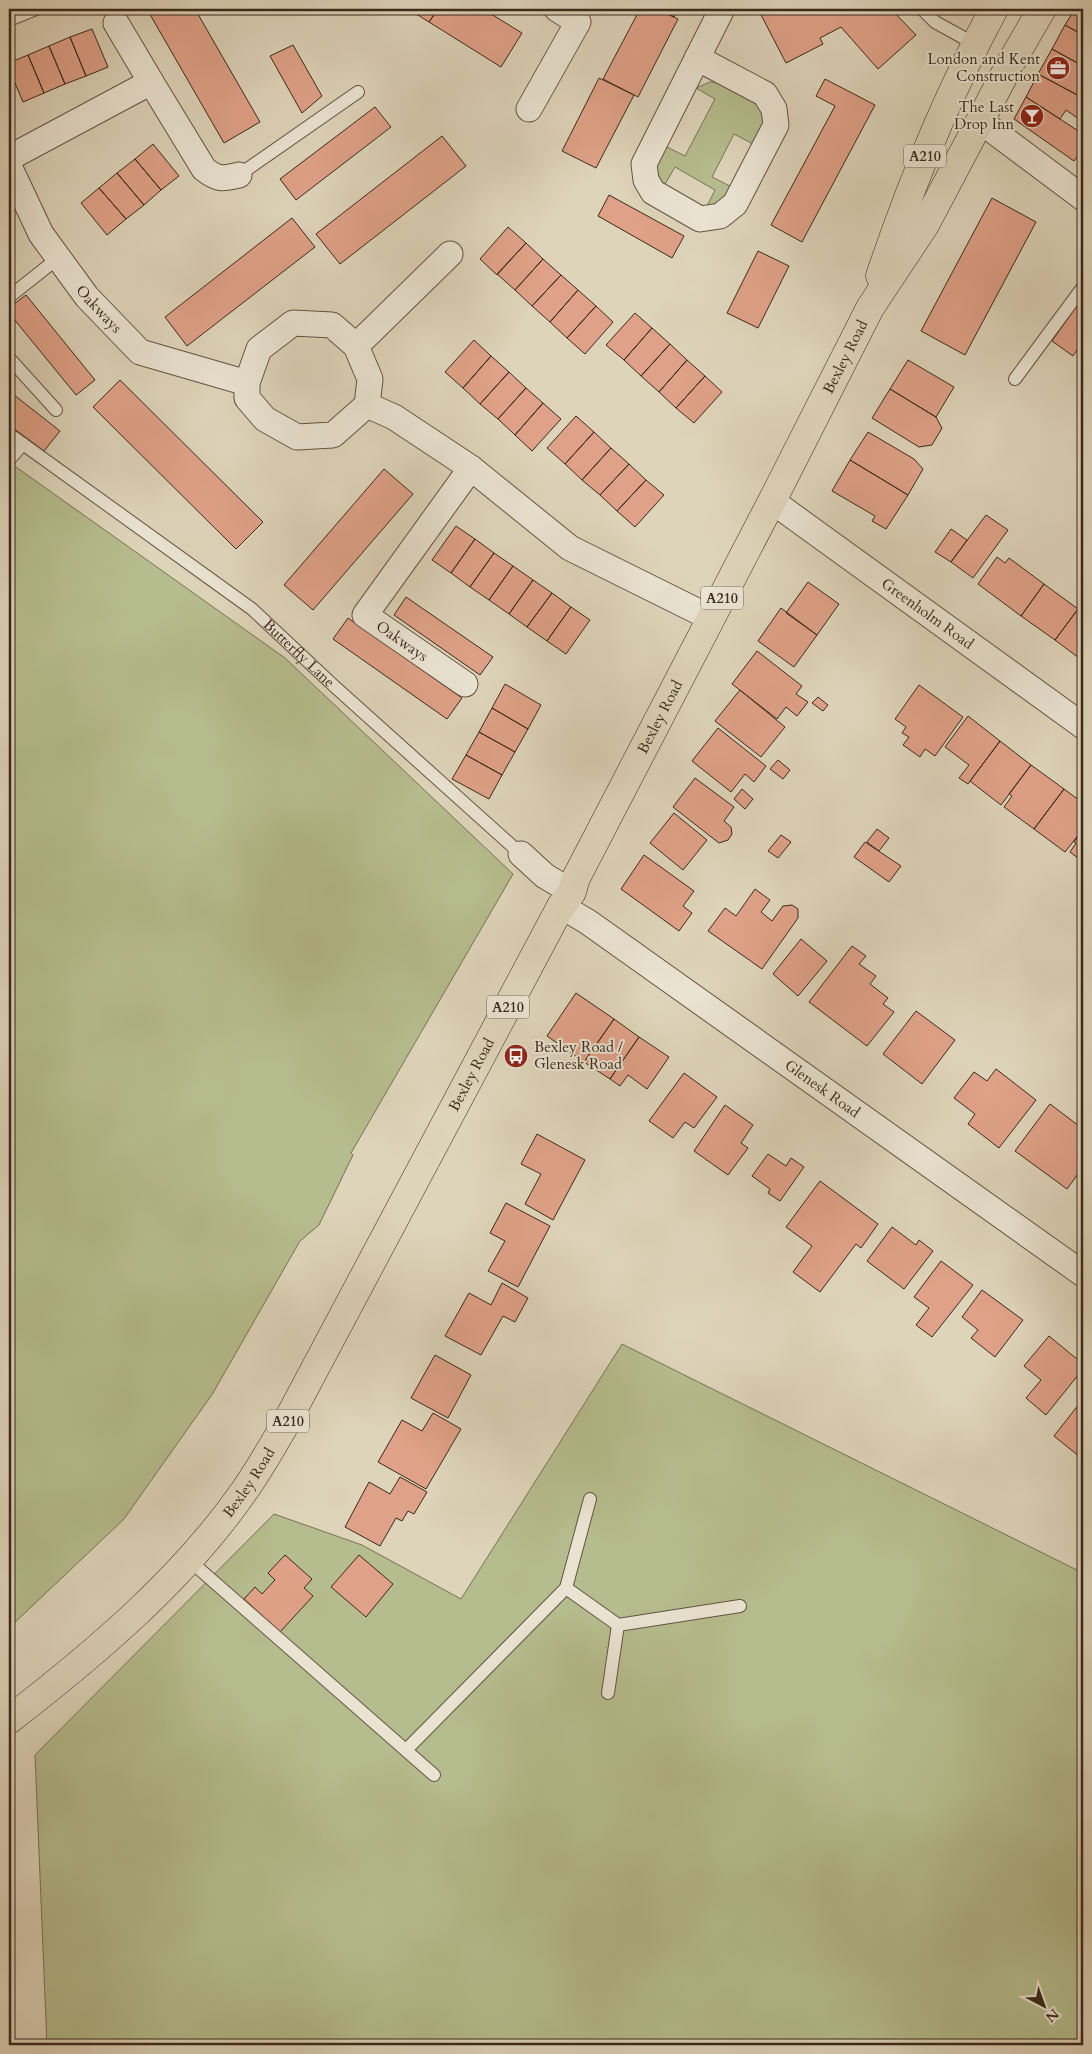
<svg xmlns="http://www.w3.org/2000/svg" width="1092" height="2054" viewBox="0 0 1092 2054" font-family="Cardo,serif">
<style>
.green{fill:#b5bc8d;stroke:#787254}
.building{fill:#dfa187;stroke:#3a291a}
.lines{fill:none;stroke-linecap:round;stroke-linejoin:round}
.service-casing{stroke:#635442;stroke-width:14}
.minor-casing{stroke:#635442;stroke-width:27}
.primary-casing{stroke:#3a291a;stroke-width:29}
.service{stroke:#eae3d2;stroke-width:12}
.minor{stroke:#eae3d2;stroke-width:25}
.primary{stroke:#ded4ba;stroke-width:28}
.labels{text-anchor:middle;stroke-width:4;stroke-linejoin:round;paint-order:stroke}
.shield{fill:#eae3d2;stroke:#6f6151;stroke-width:1}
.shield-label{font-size:14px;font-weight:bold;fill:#3a291a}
.poi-label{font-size:15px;fill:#3a291a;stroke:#eae3d2;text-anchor:end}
.street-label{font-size:15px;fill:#3a291a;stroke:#eae3d2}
</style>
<rect width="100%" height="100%" fill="#ded4ba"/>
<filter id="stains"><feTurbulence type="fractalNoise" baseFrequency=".004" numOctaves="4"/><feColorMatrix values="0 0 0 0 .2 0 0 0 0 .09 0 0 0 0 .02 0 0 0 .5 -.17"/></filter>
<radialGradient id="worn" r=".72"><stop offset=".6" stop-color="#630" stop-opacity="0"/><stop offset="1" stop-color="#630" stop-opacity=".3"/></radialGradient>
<path class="green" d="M710,82L724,83L755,99L763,110L766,124L755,145L734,134L712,177L732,187C725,199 720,203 707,206L715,190L675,167L664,186C653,168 655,163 665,146L685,156L715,99L696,88Z
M9,462L285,658L513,874L351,1153L353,1155L319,1225L300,1241L213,1393L124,1519L9,1628Z
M622,1344L1083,1573V2045H47L35,1755L274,1514L362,1545L461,1599Z"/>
<path class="building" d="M152,9H195L260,122L224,143L148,11Z
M408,9H438L429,22Z
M438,9H483L522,33L501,67L429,22Z
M640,9H657L678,19L638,97L603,79Z
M657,9H678L674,17Z
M758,9H891L916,35L878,69L841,27L820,38L823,44L786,63Z
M1075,9H1083V35L1065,25Z
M1065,25L1083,35V66L1052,49Z
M92,29L108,67L86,76L70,37Z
M70,37L86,76L65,84L49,46Z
M293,45L322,96L302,113L270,56Z
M49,46L65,84L44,93L28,55Z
M1052,49L1083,66V98L1038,74Z
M28,55L44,93L23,102L9,69V63Z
M1038,74L1083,98V122L1066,110L1060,119L1026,97Z
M599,78L634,95L596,168L562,151Z
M825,79L875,105L802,242L771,225L835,106L816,96Z
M1026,97L1083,134L1081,142L1083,144V148L1074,161L1014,119Z
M375,107L391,127L296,200L280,179Z
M442,136L466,166L340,264L316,234Z
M153,144L179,176L161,190L135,159Z
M135,159L161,190L144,205L117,173Z
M117,173L144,205L126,219L99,188Z
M99,188L126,219L107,235L81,203Z
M609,195L684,236L672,258L598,216Z
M992,198L1036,222L965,355L921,331Z
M292,218L315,247L187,346L165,317Z
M508,227L526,243L497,275L480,259Z
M526,243L543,259L515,290L497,274Z
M758,251L789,266L758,328L727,313Z
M543,259L561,275L532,306L515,290Z
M561,275L578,290L550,322L532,306Z
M578,290L596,306L567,338L550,322Z
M26,295L95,380L76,395L9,313V308Z
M1083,297V341L1073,356L1052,341Z
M596,306L613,322L585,354L567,338Z
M635,313L652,328L624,360L606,345Z
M652,328L670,344L641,376L624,360Z
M474,340L491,356L463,388L445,372Z
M670,344L687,360L659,392L641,376Z
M491,356L509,372L480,404L463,388Z
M687,360L705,376L676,408L659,392Z
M908,360L954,387L936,417L890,389Z
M509,372L526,388L498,419L480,404Z
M705,376L722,392L694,423L676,408Z
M120,380L263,522L236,549L93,407Z
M526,388L543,403L515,435L498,419Z
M890,389L936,417L942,428L932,445L919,447L872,418Z
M9,391L60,431L44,451L9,425Z
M543,403L561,419L532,451L515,435Z
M576,416L594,432L565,464L547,448Z
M594,432L611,448L582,480L565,464Z
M868,432L914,459L923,469L908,495L850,460Z
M611,448L629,464L600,495L582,480Z
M850,460L908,495L886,529L872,521L875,516L832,491Z
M629,464L646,480L617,511L600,495Z
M384,469L413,494L313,610L284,585Z
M646,480L664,495L635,527L617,511Z
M986,515L1008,530L973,578L951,562Z
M456,526L475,539L451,573L432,560Z
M951,529L967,540L951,562L935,552Z
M475,539L494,553L470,587L451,573Z
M494,553L513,566L489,600L470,587Z
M997,557L1005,563L1009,558L1044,584L1021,616L978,584Z
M513,566L533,580L509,614L489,600Z
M533,580L552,593L527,627L509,614Z
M808,582L839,604L817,635L786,613Z
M1044,584L1078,609L1055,640L1021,616Z
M552,593L571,607L547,641L527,627Z
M406,597L493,657L480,675L394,615Z
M571,607L590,620L566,654L547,641Z
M781,608L817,635L794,667L758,641Z
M1078,609L1083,612V661L1055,640Z
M348,618L462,698L447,719L333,639Z
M757,651L802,686L796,694L808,702L797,716L786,707L777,719L732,684Z
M505,684L541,705L528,729L492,708Z
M919,685L963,717L935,756L925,749L920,757L903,745L909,737L902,733L906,727L895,719Z
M740,690L785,727L761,757L715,721Z
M818,697L828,705L823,711L812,703Z
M492,708L528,729L515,752L479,732Z
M968,716L1000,741L968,784L959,778L969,765L945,747Z
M718,728L766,766L754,782L745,774L731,792L692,761Z
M479,732L515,752L502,775L466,755Z
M1000,741L1031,765L1001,805L970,781Z
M466,755L502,775L489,799L452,779Z
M778,760L790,770L783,779L770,769Z
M1031,765L1064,789L1034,829L1004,807L1012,796L1009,794Z
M695,778L734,807L724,821L731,827L732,834L728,840L719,843L673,807Z
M742,789L753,799L745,809L734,799Z
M1064,789L1083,803V829L1065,852L1034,829Z
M674,813L707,840L683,870L650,843Z
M877,829L889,838L879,851L867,842Z
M1083,829V862L1070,852L1076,843L1074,842Z
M781,835L791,842L778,858L768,851Z
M865,842L901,866L889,882L854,857Z
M644,855L694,891L683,906L692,913L679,931L621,889Z
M755,889L770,900L761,912L772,921L783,906L792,905L798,909V918L762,969L708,931L725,908L736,916Z
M801,939L827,961L798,996L773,974Z
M852,946L866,956L859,964L876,976L870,984L888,998L883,1004L894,1012L867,1046L809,1002Z
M576,993L614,1019L584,1062L547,1036Z
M916,1011L955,1040L922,1084L883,1054Z
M614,1019L639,1037L610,1079L584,1062Z
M639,1037L669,1057L647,1089L628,1075L620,1086L610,1079Z
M996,1069L1036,1100L999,1148L968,1124L975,1114L954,1098L974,1072L987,1081Z
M684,1073L717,1097L694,1128L685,1122L673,1138L649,1121Z
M1050,1104L1083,1129V1167L1067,1189L1015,1151Z
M725,1105L753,1125L741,1143L748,1148L728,1175L694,1151Z
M537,1134L585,1160L553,1220L525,1204L541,1174L521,1164Z
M768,1154L786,1166L791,1158L804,1167L780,1201L768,1193L770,1189L752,1176Z
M820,1181L878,1224L861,1248L856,1244L820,1292L793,1272L812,1246L786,1227Z
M506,1203L550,1226L518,1287L488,1271L505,1241L490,1233Z
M892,1227L916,1245L919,1240L933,1251L904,1289L867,1261Z
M941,1261L973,1285L932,1337L916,1325L929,1308L914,1297Z
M502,1283L528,1298L515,1322L503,1316L481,1355L445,1336L469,1293L491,1305Z
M982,1290L1023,1320L995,1357L971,1338L978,1330L962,1317Z
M1049,1336L1083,1364V1369L1046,1415L1026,1398L1041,1380L1024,1366Z
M435,1355L471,1375L448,1418L411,1398Z
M1083,1399V1454L1080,1457L1054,1436Z
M433,1413L461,1429L426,1489L378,1462L402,1420L422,1431Z
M400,1477L427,1492L414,1514L408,1511L402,1521L396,1518L380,1546L345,1527L369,1482L390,1494Z
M285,1555L312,1579L304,1588L313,1596L280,1632L244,1599L255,1587L262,1594L275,1580L268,1573Z
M359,1555L393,1584L366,1617L331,1587Z"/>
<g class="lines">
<g class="service-casing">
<g id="service">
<path d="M922,9L935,22L975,44"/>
<path d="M9,20L36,9"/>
<path d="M239,175L358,92"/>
<path d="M9,297L58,258"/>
<path d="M9,358L56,410"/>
<path d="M1015,379L1083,287"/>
<path id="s1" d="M9,434L252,609L334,686L521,854"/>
<path d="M9,460L23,444"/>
<path d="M189,1560L434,1775"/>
<path d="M566,1588L618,1625L740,1606"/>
<path d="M608,1693L618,1625"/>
<path d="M406,1750L566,1588L590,1499"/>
</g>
</g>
<g class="minor-casing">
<g id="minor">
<path d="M116,23L151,82"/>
<path d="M697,58L765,94L774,109L776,125L735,204L720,216L700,219L653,192L646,180L644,164L722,9"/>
<path d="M529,109L578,22L557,9"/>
<path d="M980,121L1083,198"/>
<path d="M9,158L151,82L204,169C218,180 222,179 239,175"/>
<path id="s2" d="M9,166L41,234L87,297L140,352L247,383"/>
<path d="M293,323L332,325L356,346L370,379L367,405L333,435L297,437L265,419L247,398V383L259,349Z"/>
<path d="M356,346L450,254"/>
<path d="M367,405L394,417L471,468L570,548L711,618"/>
<path id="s3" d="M772,501L1083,726"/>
<path d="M465,684L365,615L471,468"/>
<path d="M521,854L545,876L572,892"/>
<path id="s4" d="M561,906L588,922L1083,1274"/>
</g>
</g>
<g class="primary-casing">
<g id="primary">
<path d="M880,276C911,184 948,94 994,9"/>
<path id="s5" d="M9,1720C93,1655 181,1581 242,1494C258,1472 272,1447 286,1423L561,906L572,892L576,878L772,501L870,308L925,225L1010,64L1042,9"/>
</g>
</g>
<use href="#service" class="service"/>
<use href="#minor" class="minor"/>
<use href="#primary" class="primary"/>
</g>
<defs>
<g id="office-disc" transform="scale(1.25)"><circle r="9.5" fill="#8f2418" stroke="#eae3d2"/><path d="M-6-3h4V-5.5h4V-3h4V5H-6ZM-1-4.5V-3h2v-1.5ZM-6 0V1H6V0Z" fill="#fff"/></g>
<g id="bar-disc" transform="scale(1.25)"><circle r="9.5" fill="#8f2418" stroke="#eae3d2"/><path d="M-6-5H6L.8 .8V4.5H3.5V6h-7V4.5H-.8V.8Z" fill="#fff"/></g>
<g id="bus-disc" transform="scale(1.25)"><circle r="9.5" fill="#8f2418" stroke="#eae3d2"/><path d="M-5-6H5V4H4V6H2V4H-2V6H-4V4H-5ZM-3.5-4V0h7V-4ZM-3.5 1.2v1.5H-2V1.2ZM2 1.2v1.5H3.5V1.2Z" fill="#fff"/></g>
</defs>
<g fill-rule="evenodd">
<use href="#office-disc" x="1058" y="68"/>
<use href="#bar-disc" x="1032" y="116"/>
<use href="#bus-disc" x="516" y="1056"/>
</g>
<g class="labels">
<g class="shield">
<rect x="904" y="144.5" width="42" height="23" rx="4"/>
<rect x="701" y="586.5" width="42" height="23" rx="4"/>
<rect x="487" y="995.5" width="42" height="23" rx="4"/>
<rect x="267" y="1409.5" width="42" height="23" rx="4"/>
</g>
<g class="shield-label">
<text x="925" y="161">A210</text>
<text x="722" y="603">A210</text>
<text x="508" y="1012">A210</text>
<text x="288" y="1426">A210</text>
</g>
<g class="poi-label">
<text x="1040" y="64">London and Kent<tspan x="1040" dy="17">Construction</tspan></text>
<text x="1014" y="112">The Last<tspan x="1014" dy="17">Drop Inn</tspan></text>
<text x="534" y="1052" text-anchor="start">Bexley Road /<tspan x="534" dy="17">Glenesk Road</tspan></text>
</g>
<g class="street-label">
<text dy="5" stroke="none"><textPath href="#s2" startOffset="170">Oakways</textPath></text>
<text dy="5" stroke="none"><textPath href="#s5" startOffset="1614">Bexley Road</textPath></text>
<text dy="5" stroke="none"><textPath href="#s3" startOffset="192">Greenholm Road</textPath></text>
<text transform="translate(402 641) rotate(35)" y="5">Oakways</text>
<text dy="5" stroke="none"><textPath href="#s1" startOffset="364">Butterfly Lane</textPath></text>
<text dy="5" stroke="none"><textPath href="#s5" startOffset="1209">Bexley Road</textPath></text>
<text dy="5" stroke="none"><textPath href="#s5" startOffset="804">Bexley Road</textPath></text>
<text dy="5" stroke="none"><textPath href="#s4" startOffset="319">Glenesk Road</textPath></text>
<text dy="5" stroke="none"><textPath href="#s5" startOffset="339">Bexley Road</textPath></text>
</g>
</g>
<rect width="1092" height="2054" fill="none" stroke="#ded4ba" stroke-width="30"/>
<rect x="10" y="10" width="1072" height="2034" fill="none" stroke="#3a291a" stroke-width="2.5"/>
<rect x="15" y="15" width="1062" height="2024" fill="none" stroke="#3a291a"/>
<g transform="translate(1044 2006) rotate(139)" stroke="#eae3d2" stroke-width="4" paint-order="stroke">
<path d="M0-4L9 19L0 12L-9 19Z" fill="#3a291a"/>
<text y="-8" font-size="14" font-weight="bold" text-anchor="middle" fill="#3a291a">N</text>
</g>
<rect width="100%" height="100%" filter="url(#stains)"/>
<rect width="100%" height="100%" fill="url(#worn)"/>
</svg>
